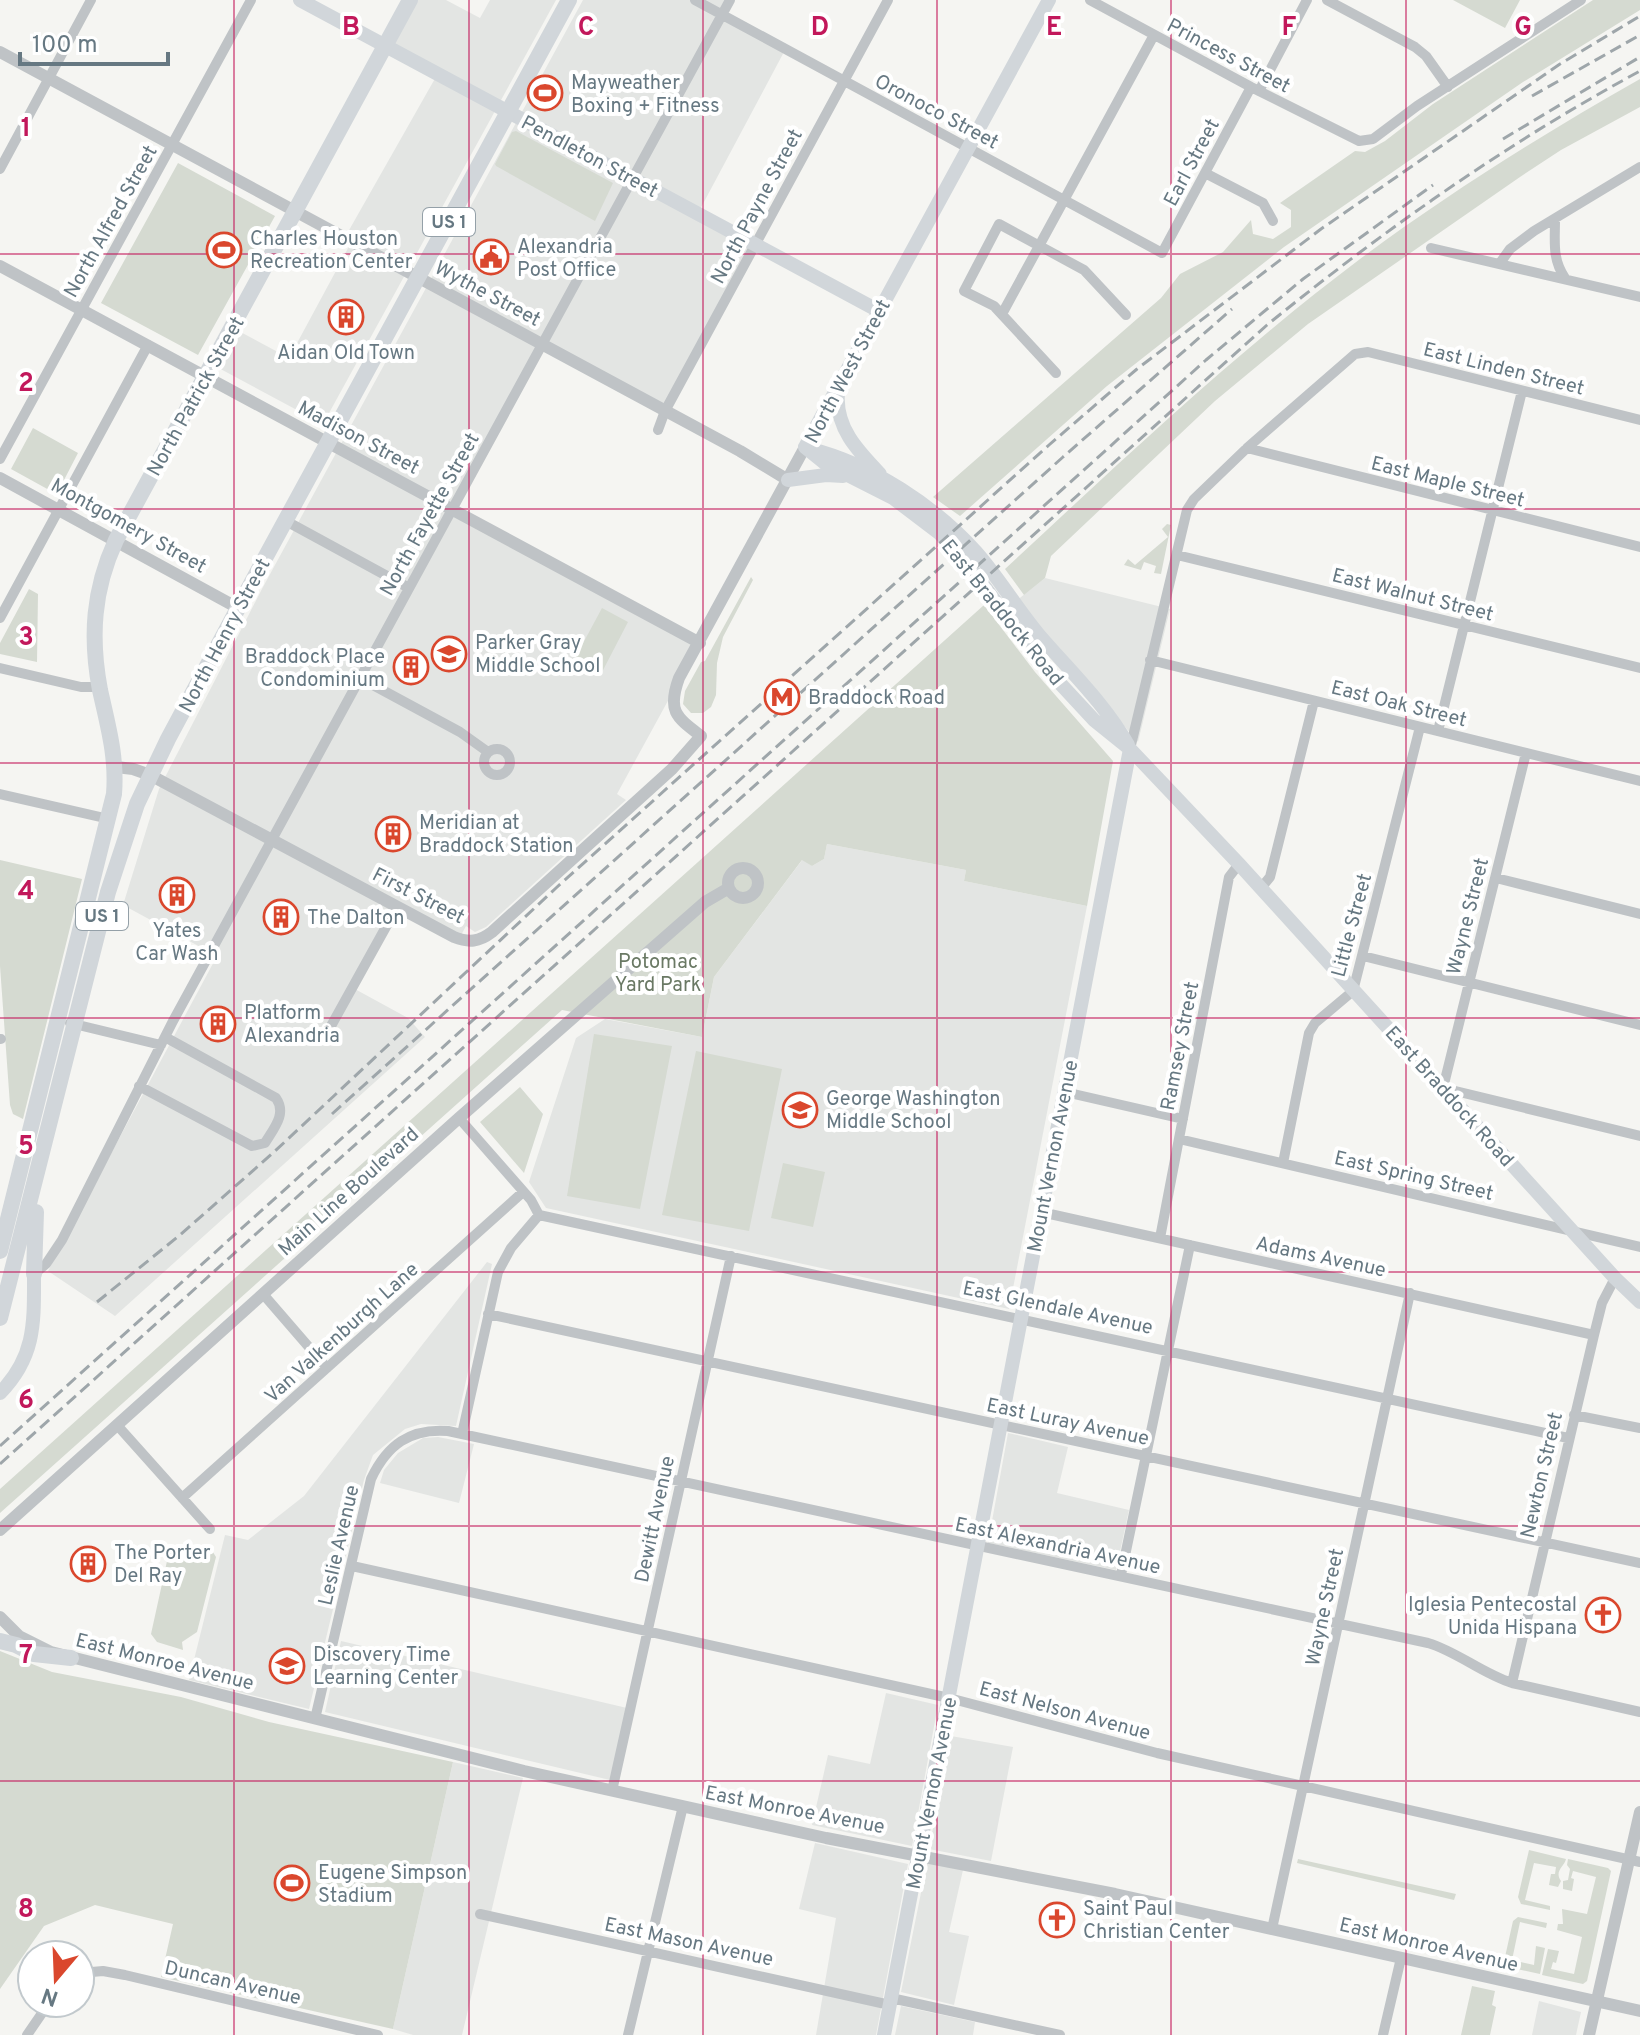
<svg xmlns="http://www.w3.org/2000/svg" width="1640" height="2035" viewBox="0 0 1640 2035" font-family="Overpass,sans-serif">
<style>
.built{fill:#e3e5e3}
.green{fill:#d5dad1}
.lines{fill:none;stroke-linecap:round;stroke-linejoin:round}
.minor{stroke:#bfc3c6;stroke-width:10}
.tertiary{stroke:#bfc3c6;stroke-width:12}
.secondary{stroke:#d1d6da;stroke-width:14}
.trunk{stroke:#d1d6da;stroke-width:16}
.rail{stroke:#9ea6aa;stroke-width:3;stroke-dasharray:12 6;stroke-linecap:butt}
.grid{fill:none;stroke:#c2185b;stroke-width:2;stroke-opacity:0.55}
.labels{text-anchor:middle;stroke-width:8;stroke-linejoin:round;paint-order:stroke}
.shield{fill:#fff;stroke:#94a0a8;stroke-width:2}
.shield-label{font-size:18px;font-weight:bold;fill:#667882}
.street-label{font-size:20px;fill:#667882;stroke:#fff}
.poi-label{font-size:20px;fill:#667882;stroke:#fff;text-anchor:start}
.park-label{font-size:20px;fill:#6a7964;stroke:#fff}
.grid-label{font-size:26px;text-anchor:middle;font-weight:bold;fill:#c2185b;stroke:#fff;stroke-width:8;stroke-linejoin:round;paint-order:stroke}
</style>
<rect width="100%" height="100%" fill="#f5f5f2"/>
<path class="built" d="M411,0H446L480,18L490,0H556L323,424L213,365L233,328L289,358L344,256L351,242L344,239L437,75L385,47Z
M583,0H730L722,15L785,50L697,215L756,246L665,412L542,346L451,510L699,644L617,794L626,800L486,927L475,932L466,926L459,939L398,908L353,988L408,1018L425,1037L115,1316L48,1271L217,956L123,905L159,789L263,587Z
M1045,578L1170,609L1138,742L1016,601Z
M827,844L966,870L964,881L1087,906L1009,1309L546,1208L529,1182L576,1038L605,1019L702,1037L714,977L803,859L812,866L824,859Z
M487,1262L492,1264L456,1426L421,1424L405,1429L373,1455L364,1480L309,1709L189,1680L225,1535L248,1540L304,1496Z
M1008,1433L1068,1447L1057,1493L1129,1510L1116,1570L988,1543Z
M438,1437L474,1444L459,1503L380,1483L384,1470L398,1453L423,1438Z
M341,1641L627,1708L610,1780L325,1712Z
M886,1693L938,1705L912,1846L812,1825L828,1755L870,1764Z
M951,1736L1013,1747L991,1861L929,1849Z
M453,1762L523,1778L462,2035H413L393,2029Z
M815,1843L908,1864L876,2035H816L836,1918L799,1909Z
M927,1863L963,1870L949,1932L969,1936L954,2005L901,1992Z
M1539,2001L1581,2012L1576,2035H1532Z
M901,2006L975,2022L973,2035H895Z"/>
<path class="green" d="M1453,0H1520L1505,28Z
M1593,0H1640V10L1523,82L1284,247L1107,386L960,516L933,497L1161,298L1180,274L1223,252L1251,220L1253,234L1273,239L1291,227V210L1280,203L1355,151L1365,152L1385,141L1433,104Z
M1640,79V107L1561,150L1520,177L1308,324L1215,401L1051,556L1045,578L1024,595L1005,569C1119,463 1235,353 1360,259C1449,193 1543,134 1640,79Z
M516,131L613,183L595,221L496,166L495,164L512,132Z
M178,163L275,216L198,355L101,303Z
M33,428L78,453L64,480L65,486L60,496L11,469Z
M1167,524L1171,525L1161,574L1154,573L1156,566L1144,562L1141,570L1124,565L1128,559L1135,565L1168,537L1162,529Z
M751,577L753,580L723,637L717,663L716,695L711,707L703,713H691L683,704L685,691L701,662L705,661Z
M29,589L38,594L37,662L0,654V643Z
M984,605L1035,672L1113,761L1087,906L964,881L966,870L827,844L824,859L812,866L802,860L714,977L702,1037L562,1010L0,1513V1489Z
M602,608L628,622L601,674L574,660Z
M0,860L82,879L23,1119L13,1114L10,1105L0,966Z
M594,1034L672,1046L640,1209L567,1196Z
M696,1051L782,1069L749,1231L662,1215Z
M520,1087L543,1114L524,1173L480,1122Z
M783,1163L825,1172L813,1227L771,1218Z
M185,1543L211,1549L216,1557L197,1632L182,1642L183,1650L157,1642L151,1634L169,1552Z
M0,1651L52,1672L181,1697L269,1722L453,1762L393,2029L161,1977L173,1924L95,1905L44,1926L0,1989Z
M1529,1850L1566,1859C1564,1867 1554,1871 1561,1881L1558,1887L1549,1885L1551,1874H1555L1556,1867L1534,1863L1525,1900L1550,1906V1910L1521,1904L1518,1897Z
M1298,1859L1456,1894L1454,1900L1297,1863Z
M1568,1859L1608,1868L1611,1871L1587,1981L1583,1984L1542,1975L1548,1949L1559,1951L1556,1963L1553,1962L1551,1969L1574,1974L1582,1937L1557,1930L1558,1924H1563L1562,1909L1587,1914L1596,1877L1573,1871L1571,1878L1574,1879L1572,1891L1563,1889V1881L1568,1880L1570,1869L1567,1865Z
M1518,1917L1547,1923L1546,1928L1520,1922L1512,1960L1534,1965L1536,1946L1545,1948L1540,1974L1503,1966L1513,1921Z
M1472,1986L1495,1991L1492,2005L1496,2007L1490,2035H1461Z"/>
<g class="lines">
<path class="minor" d="M695,0L1162,253L1251,87
M1090,0L1251,87L1359,141L1373,139L1417,106L1581,0
M1327,0L1415,47L1426,56L1448,87
M1259,91L1307,0
M0,169L91,0
M1205,173L1263,203L1273,221
M1555,220C1555,242 1552,259 1565,278
M1431,248L1640,297
M1500,263L1510,249L1534,231L1640,167
M1002,314L1154,35
M1056,373L994,306L964,291L999,224L1084,270L1126,315
M658,430L665,411L888,0
M1247,448L1640,547
M0,459L251,0
M286,521L409,588
M1177,555L1640,668
M0,618L148,345
M1150,660L1640,781
M0,668L81,687H100
M360,678L460,732L488,752
M1438,731L1522,391
M1130,749L1187,510L1194,499L1247,448L1355,354L1368,352L1640,420
M484 762a13 13 0 1 1 26 0a13 13 0 1 1-26 0Z
M1526,753L1443,1088L1640,1136
M0,794L109,819
M1496,878L1640,914
M1261,888L1270,877L1314,701
M1363,956L1640,1025
M70,1023L161,1045
M331,1026L397,907
M0,1039H1
M139,1086L252,1146L265,1143C274,1128 287,1114 276,1098L165,1037
M1065,1092L1183,1119
M459,1118L531,1200L539,1215
M1179,1139L1640,1247
M1283,1163L1309,1033L1315,1023L1353,991L1420,727
M1041,1212L1594,1335
M1160,1238L1229,877L1239,864
M34,1274L46,1264L62,1240L173,1021L730,0
M263,1294L327,1368
M488,1314L1640,1563
M1574,1415L1640,1428
M117,1425L210,1529
M462,1434L498,1272L511,1248L539,1215L1568,1438
M182,1498L523,1192
M352,1566L949,1698L1157,1753L1640,1862
M1121,1575L1190,1245
M1512,1683L1594,1335L1602,1303L1615,1278
M315,1719L371,1479C387,1445 410,1428 448,1431L1428,1643C1458,1652 1481,1673 1512,1683L1640,1712
M612,1791L731,1256
M480,1914L890,2005
M1272,1929L1410,1293
M80,1973L103,1971L125,1975L378,2035
M891,1998L1060,2035
M27,2035L49,2003
M628,2035L683,1806
M1383,2035L1401,1958"/>
<path class="tertiary" d="M0,52L740,451L788,480
M0,266L700,643
M0,478L238,608
M116,767L133,769L150,775L454,937C469,943 479,942 492,932L672,769L701,736C676,717 667,711 679,678L805,447
M728 883a15 15 0 1 1 30 0a15 15 0 1 1-30 0Z
M0,1530L459,1118L705,902L729,888
M0,1617L19,1636L51,1652L524,1771L826,1838L1115,1894L1640,2011
M1589,2035L1640,1812"/>
<path class="secondary" d="M300,0L879,311
M838,393C835,427 857,450 880,474
M805,447L826,464L893,498L939,533L964,559L1043,665L1094,720L1130,749L1239,864L1615,1278L1640,1302
M805,447L1049,0
M811,449C871,464 936,507 976,552C999,578 1017,609 1039,635C1070,671 1105,704 1128,745
M788,480L826,475L843,476
M0,1393C36,1356 34,1322 34,1274
M884,2035L1130,749"/>
<path class="trunk" d="M0,1251L114,794C117,757 108,726 100,690C90,637 93,590 116,540L410,0
M34,1274L36,1212
M0,1318L108,892L137,804L168,739L259,569L569,0
M0,1641L16,1645L34,1654L71,1658"/>
<path class="rail" d="M1532,96L1640,35
M1503,139L1640,57
M332,1114L1063,457L1232,309
M97,1302L180,1235L274,1152L556,888L1049,445L1137,369L1321,229L1560,64L1640,16
M0,1446L1206,360L1303,279L1433,185
M0,1464L1267,325C1384,230 1507,143 1640,71"/>
</g>
<path class="grid" d="M234,0V2035M469,0V2035M703,0V2035M937,0V2035M1171,0V2035M1406,0V2035M0,254H1640M0,509H1640M0,763H1640M0,1018H1640M0,1272H1640M0,1526H1640M0,1781H1640"/>
<defs>
<g id="stadium-ring" transform="scale(1.8)"><circle r="9.5" fill="#fff" stroke="#da472d" stroke-width="1.5"/><path d="M0-5a6.5 5 0 1 0 0 10a6.5 5 0 1 0 0-10ZM-3.5-1.8h7v3.6h-7Z" fill="#da472d"/></g>
<g id="civic-ring" transform="scale(1.8)"><circle r="9.5" fill="#fff" stroke="#da472d" stroke-width="1.5"/><path d="M-.6-6.5H3V-4.5H.6V-3L4-1V1h2V6H-6V1h2V-1L-.6-3ZM-1.2 2.5V6h2.4V2.5Z" fill="#da472d"/></g>
<g id="building-ring" transform="scale(1.8)"><circle r="9.5" fill="#fff" stroke="#da472d" stroke-width="1.5"/><path d="M-4-6H4V6H1V3H-1V6H-4ZM-2.5-4.3h1.7v1.8h-1.7ZM.8-4.3h1.7v1.8H.8ZM-2.5-1h1.7V.8h-1.7ZM.8-1h1.7V.8H.8Z" fill="#da472d"/></g>
<g id="school-ring" transform="scale(1.8)"><circle r="9.5" fill="#fff" stroke="#da472d" stroke-width="1.5"/><path d="M0-5L7-2L0 1L-7-2ZM-4 1L0 2.5L4 1V4Q0 6-4 4Z" fill="#da472d"/></g>
<g id="metro-ring" transform="scale(1.8)"><circle r="9.5" fill="#fff" stroke="#da472d" stroke-width="1.5"/><path d="M-5.5 5V-5H-3L0 0L3-5H5.5V5H3V-.5L0 4L-3-.5V5Z" fill="#da472d"/></g>
<g id="church-ring" transform="scale(1.8)"><circle r="9.5" fill="#fff" stroke="#da472d" stroke-width="1.5"/><path d="M-1.2-6h2.4v3.5h3.3v2.4h-3.3V6h-2.4V-.1h-3.3v-2.4h3.3Z" fill="#da472d"/></g>
</defs>
<g fill-rule="evenodd">
<use href="#stadium-ring" x="545" y="93"/>
<use href="#stadium-ring" x="224" y="250"/>
<use href="#civic-ring" x="491" y="257"/>
<use href="#building-ring" x="346" y="317"/>
<use href="#school-ring" x="449" y="654"/>
<use href="#building-ring" x="411" y="667"/>
<use href="#metro-ring" x="782" y="697"/>
<use href="#building-ring" x="393" y="834"/>
<use href="#building-ring" x="177" y="895"/>
<use href="#building-ring" x="281" y="917"/>
<use href="#building-ring" x="218" y="1024"/>
<use href="#school-ring" x="800" y="1110"/>
<use href="#building-ring" x="88" y="1564"/>
<use href="#church-ring" x="1603" y="1615"/>
<use href="#school-ring" x="287" y="1666"/>
<use href="#stadium-ring" x="292" y="1883"/>
<use href="#church-ring" x="1057" y="1920"/>
</g>
<g class="labels">
<g class="shield">
<rect x="423" y="208" width="52" height="28" rx="6"/>
<rect x="76" y="902" width="52" height="28" rx="6"/>
</g>
<g class="shield-label">
<text x="449" y="228">US 1</text>
<text x="102" y="922">US 1</text>
</g>
<g class="street-label">
<text transform="translate(1229 55) rotate(28)" y="7">Princess Street</text>
<text transform="translate(937 111) rotate(28)" y="7">Oronoco Street</text>
<text transform="translate(590 156) rotate(28)" y="7">Pendleton Street</text>
<text transform="translate(1191 162) rotate(-62)" y="7">Earl Street</text>
<text transform="translate(756 206) rotate(-62)" y="7">North Payne Street</text>
<text transform="translate(110 221) rotate(-61)" y="7">North Alfred Street</text>
<text transform="translate(488 293) rotate(28)" y="7">Wythe Street</text>
<text transform="translate(1504 368) rotate(14)" y="7">East Linden Street</text>
<text transform="translate(847 371) rotate(-62)" y="7">North West Street</text>
<text transform="translate(195 396) rotate(-61)" y="7">North Patrick Street</text>
<text transform="translate(359 437) rotate(28)" y="7">Madison Street</text>
<text transform="translate(1448 481) rotate(14)" y="7">East Maple Street</text>
<text transform="translate(429 514) rotate(-61)" y="7">North Fayette Street</text>
<text transform="translate(129 525) rotate(29)" y="7">Montgomery Street</text>
<text transform="translate(1413 594) rotate(14)" y="7">East Walnut Street</text>
<text transform="translate(1003 612) rotate(51)" y="7">East Braddock Road</text>
<text transform="translate(224 635) rotate(-62)" y="7">North Henry Street</text>
<text transform="translate(1399 703) rotate(14)" y="7">East Oak Street</text>
<text transform="translate(419 895) rotate(27)" y="7">First Street</text>
<text transform="translate(1467 916) rotate(-76)" y="7">Wayne Street</text>
<text transform="translate(1351 925) rotate(-75)" y="7">Little Street</text>
<text transform="translate(1179 1046) rotate(-79)" y="7">Ramsey Street</text>
<text transform="translate(1450 1096) rotate(48)" y="7">East Braddock Road</text>
<text transform="translate(1052 1156) rotate(-79)" y="7">Mount Vernon Avenue</text>
<text transform="translate(1414 1175) rotate(13)" y="7">East Spring Street</text>
<text transform="translate(348 1191) rotate(-42)" y="7">Main Line Boulevard</text>
<text transform="translate(1321 1256) rotate(12)" y="7">Adams Avenue</text>
<text transform="translate(1058 1307) rotate(12)" y="7">East Glendale Avenue</text>
<text transform="translate(341 1332) rotate(-42)" y="7">Van Valkenburgh Lane</text>
<text transform="translate(1068 1421) rotate(12)" y="7">East Luray Avenue</text>
<text transform="translate(1541 1475) rotate(-77)" y="7">Newton Street</text>
<text transform="translate(654 1519) rotate(-78)" y="7">Dewitt Avenue</text>
<text transform="translate(338 1545) rotate(-77)" y="7">Leslie Avenue</text>
<text transform="translate(1058 1545) rotate(12)" y="7">East Alexandria Avenue</text>
<text transform="translate(1324 1607) rotate(-78)" y="7">Wayne Street</text>
<text transform="translate(165 1661) rotate(14)" y="7">East Monroe Avenue</text>
<text transform="translate(1065 1710) rotate(15)" y="7">East Nelson Avenue</text>
<text transform="translate(931 1793) rotate(-79)" y="7">Mount Vernon Avenue</text>
<text transform="translate(795 1809) rotate(11)" y="7">East Monroe Avenue</text>
<text transform="translate(689 1941) rotate(12)" y="7">East Mason Avenue</text>
<text transform="translate(1429 1944) rotate(13)" y="7">East Monroe Avenue</text>
<text transform="translate(233 1982) rotate(13)" y="7">Duncan Avenue</text>
</g>
<g class="poi-label">
<text x="571" y="89">Mayweather<tspan x="571" dy="23">Boxing + Fitness</tspan></text>
<text x="250" y="245">Charles Houston<tspan x="250" dy="23">Recreation Center</tspan></text>
<text x="517" y="253">Alexandria<tspan x="517" dy="23">Post Office</tspan></text>
<text x="346" y="359" text-anchor="middle">Aidan Old Town</text>
<text x="475" y="649">Parker Gray<tspan x="475" dy="23">Middle School</tspan></text>
<text x="385" y="663" text-anchor="end">Braddock Place<tspan x="385" dy="23">Condominium</tspan></text>
<text x="808" y="704">Braddock Road</text>
<text x="419" y="829">Meridian at<tspan x="419" dy="23">Braddock Station</tspan></text>
<text x="307" y="924">The Dalton</text>
<text x="177" y="937" text-anchor="middle">Yates<tspan x="177" dy="23">Car Wash</tspan></text>
<text x="244" y="1019">Platform<tspan x="244" dy="23">Alexandria</tspan></text>
<text x="826" y="1105">George Washington<tspan x="826" dy="23">Middle School</tspan></text>
<text x="114" y="1559">The Porter<tspan x="114" dy="23">Del Ray</tspan></text>
<text x="1577" y="1611" text-anchor="end">Iglesia Pentecostal<tspan x="1577" dy="23">Unida Hispana</tspan></text>
<text x="313" y="1661">Discovery Time<tspan x="313" dy="23">Learning Center</tspan></text>
<text x="318" y="1879">Eugene Simpson<tspan x="318" dy="23">Stadium</tspan></text>
<text x="1083" y="1915">Saint Paul<tspan x="1083" dy="23">Christian Center</tspan></text>
</g>
<g class="park-label">
<text x="658" y="968">Potomac<tspan x="658" dy="23">Yard Park</tspan></text>
</g>
</g>
<g class="grid-label">
<text x="351" y="35">B</text>
<text x="586" y="35">C</text>
<text x="820" y="35">D</text>
<text x="1054" y="35">E</text>
<text x="1289" y="35">F</text>
<text x="1523" y="35">G</text>
<text x="26" y="136">1</text>
<text x="26" y="391">2</text>
<text x="26" y="645">3</text>
<text x="26" y="899">4</text>
<text x="26" y="1154">5</text>
<text x="26" y="1408">6</text>
<text x="26" y="1663">7</text>
<text x="26" y="1917">8</text>
</g>
<g transform="translate(56 1979) rotate(199)"><circle r="38" fill="#ffffff" stroke="#c2c9cd" stroke-width="2"/>
<path d="M0-6L14 30L0 20L-14 30Z" fill="#da472d"/>
<text y="-12" font-size="22" font-weight="bold" text-anchor="middle" fill="#667882">N</text>
</g>
<path d="M20 52v12h148v-12" fill="none" stroke="#667882" stroke-width="4"/>
<text x="32" y="52" font-size="24" fill="#667882" stroke="#ffffff" stroke-width="6" paint-order="stroke">100 m</text>
</svg>
